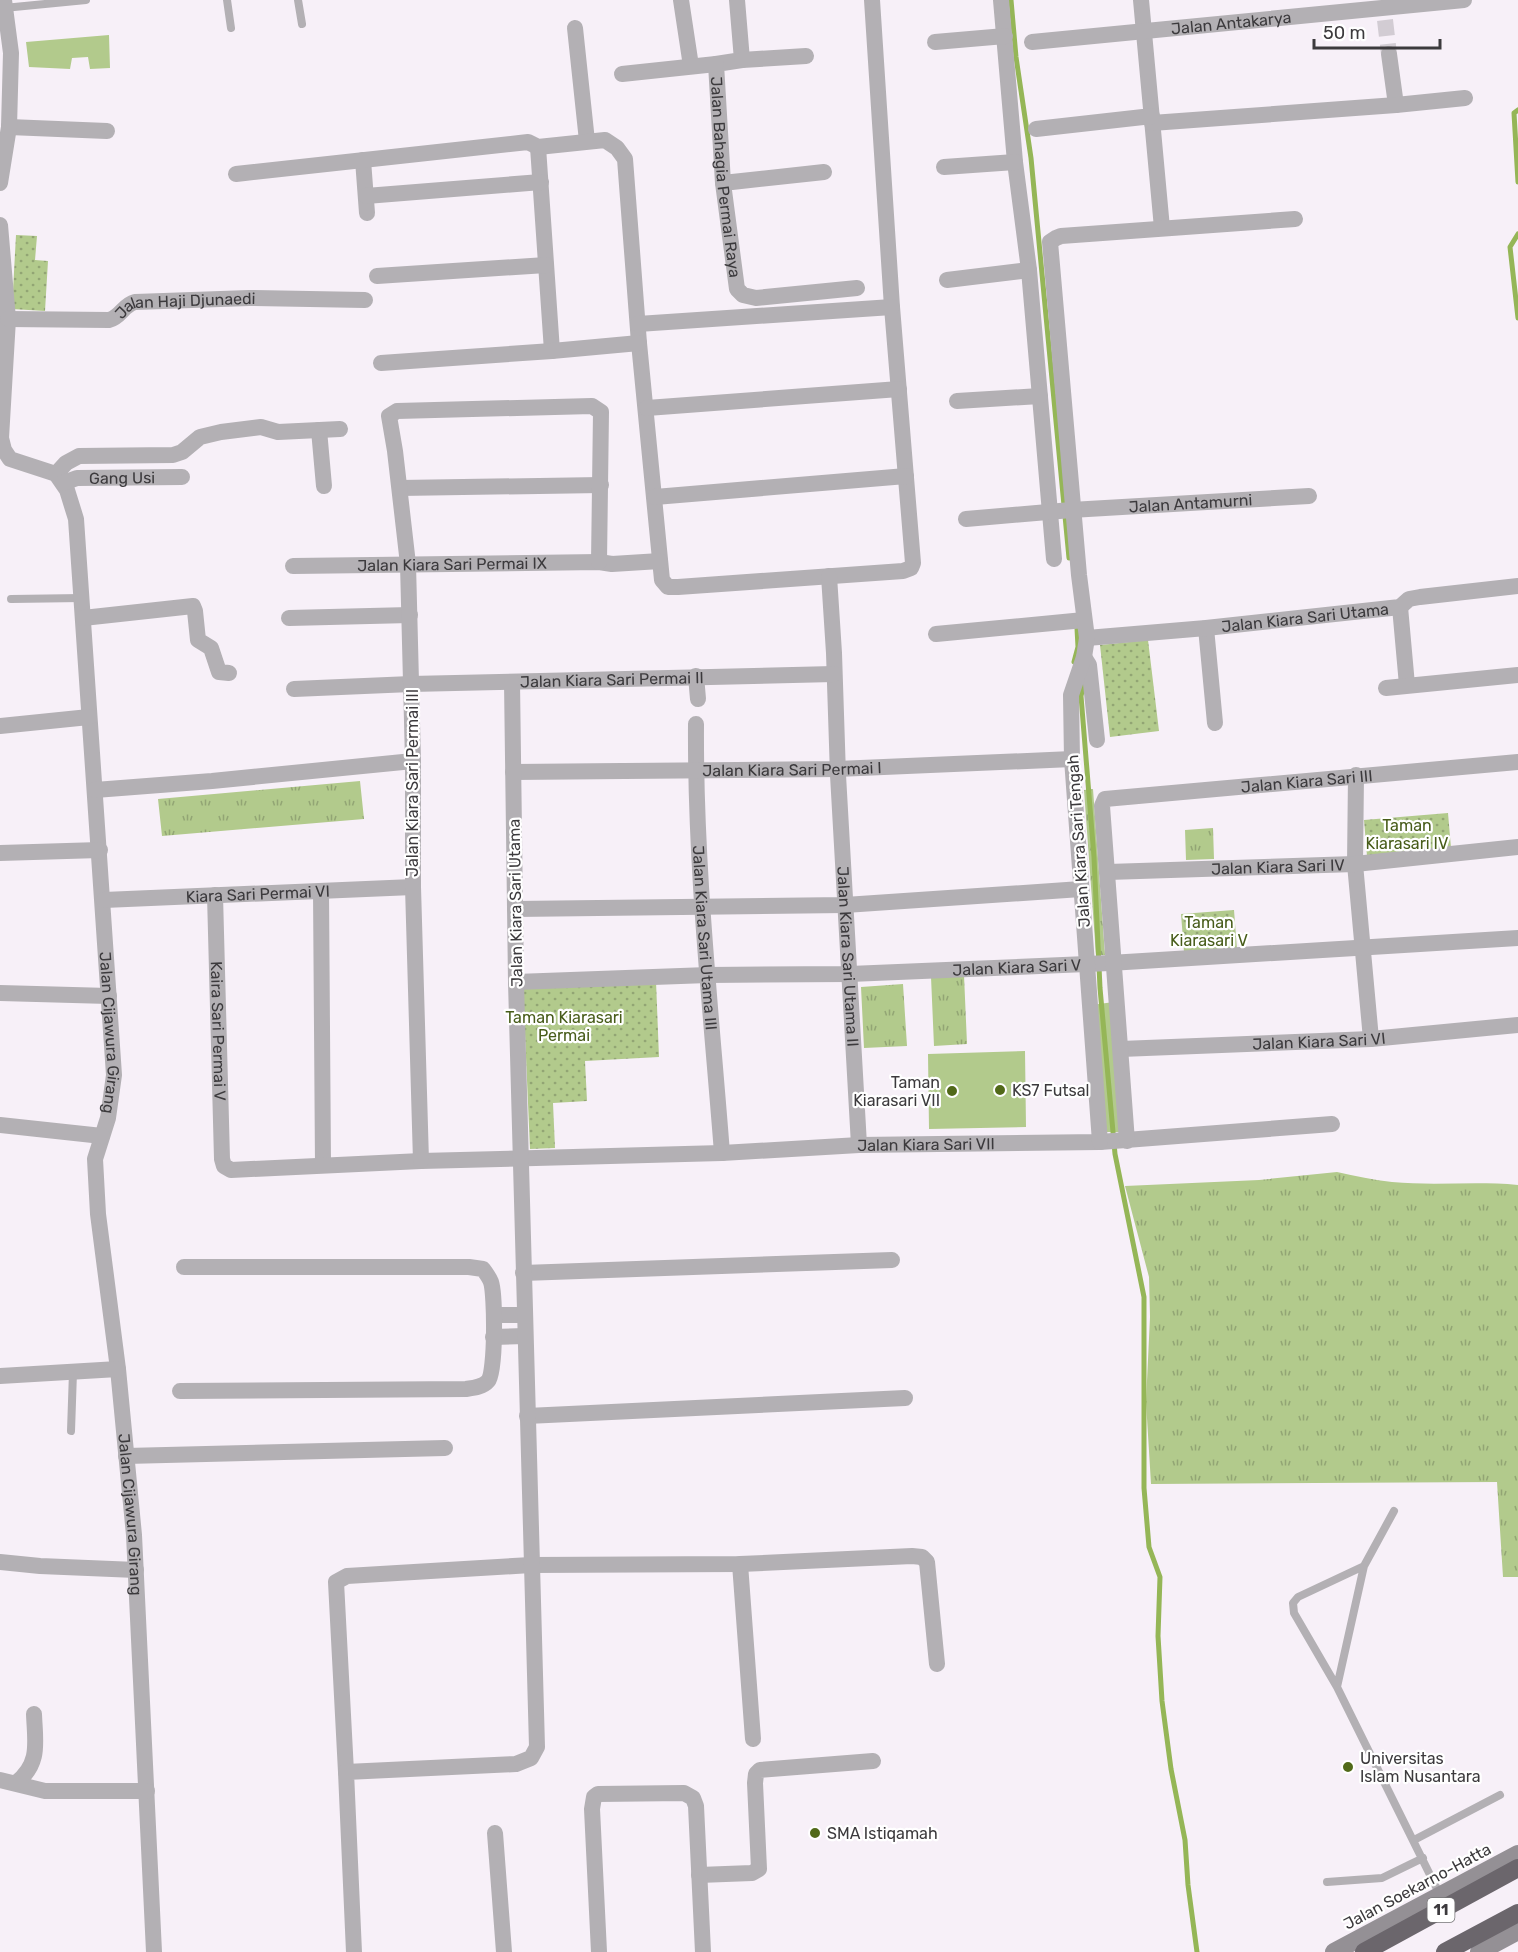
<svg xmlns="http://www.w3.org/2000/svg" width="1518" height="1952" viewBox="0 0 1518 1952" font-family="Rubik,sans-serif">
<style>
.grass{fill:url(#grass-tufts)}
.park{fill:url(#park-dots)}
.garden{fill:#b2ca8c}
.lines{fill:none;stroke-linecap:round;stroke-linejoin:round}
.stream{stroke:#95b657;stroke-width:5}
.street-tunnel{stroke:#d2ccd3;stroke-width:16;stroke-dasharray:16 8;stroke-linecap:butt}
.lane{stroke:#b3b0b4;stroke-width:8}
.street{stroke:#b3b0b4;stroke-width:16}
.secondary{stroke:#949095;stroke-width:18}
.highway{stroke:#6b666c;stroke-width:18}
.poi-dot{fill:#516919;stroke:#fff;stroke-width:2}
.labels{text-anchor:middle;stroke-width:4.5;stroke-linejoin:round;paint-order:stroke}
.shield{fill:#fff;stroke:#767577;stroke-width:1.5}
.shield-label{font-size:15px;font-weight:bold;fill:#3c3a3d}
.street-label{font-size:16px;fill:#3c3a3d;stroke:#fff}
.park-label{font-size:16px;fill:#475c19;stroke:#fff}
.poi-label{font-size:16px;fill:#3c3a3d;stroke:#fff;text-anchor:start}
</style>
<defs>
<pattern id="grass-tufts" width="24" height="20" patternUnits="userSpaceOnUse" patternTransform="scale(1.5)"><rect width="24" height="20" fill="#b2ca8c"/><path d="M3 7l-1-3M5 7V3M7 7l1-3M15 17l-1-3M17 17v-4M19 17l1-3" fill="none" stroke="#92a574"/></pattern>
<pattern id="park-dots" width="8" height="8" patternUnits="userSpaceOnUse" patternTransform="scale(1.5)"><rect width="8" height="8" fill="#b2ca8c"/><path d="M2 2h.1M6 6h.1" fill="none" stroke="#92a574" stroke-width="1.8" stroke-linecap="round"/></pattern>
</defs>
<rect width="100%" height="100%" fill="#f7f0f8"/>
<path class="grass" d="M360,781L364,819L162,836L158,799Z
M1093,789L1105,955H1096L1084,790Z
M1213,828L1214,859L1186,860L1185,830Z
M964,975L967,1044L934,1046L931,977Z
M903,984L907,1046L864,1048L861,987Z
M1337,1172C1355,1176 1374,1180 1392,1182C1434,1186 1476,1181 1518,1185V1577H1503L1497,1482L1151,1484L1146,1402L1150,1317L1149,1277L1125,1186L1259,1180Z"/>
<path class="park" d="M16,235L37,236L35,260L48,261L45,311L12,309Z
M1148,640L1159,731L1110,737L1100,645Z
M1448,813L1451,848L1367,856L1364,820Z
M1234,910L1237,949L1184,952L1181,914Z
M656,981L659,1057L585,1061L587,1101L553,1103L555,1148L530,1149L523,988Z"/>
<path class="garden" d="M109,35L110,68L90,69L88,57L72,58L70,69L29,67L26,42Z
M1114,1002L1125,1132H1099L1091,1005Z
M1025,1051L1026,1127L929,1129L928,1054Z"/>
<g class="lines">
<path class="stream" d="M1011,0L1016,57L1031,158L1069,558
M1518,110L1514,113L1518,182
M1518,234L1510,247L1518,318
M1074,662L1078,647L1077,628
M1084,683L1081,696L1094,857L1100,988L1115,1154L1144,1297V1488L1149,1547L1160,1577L1158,1636L1162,1701L1171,1769L1185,1840L1188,1885L1197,1952"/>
<path class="street-tunnel" d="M1385,20L1389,54"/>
<path class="lane" d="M227,0L231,28
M298,0L302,24
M4,8L86,0
M11,599L82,598
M71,1431L73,1372
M1364,1566L1394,1511
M1337,1687L1294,1613L1293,1603L1298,1597L1364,1566L1337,1687L1440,1895
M1414,1840L1500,1795
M1327,1882L1382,1878L1423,1858"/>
<g class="street">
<path d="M681,0L691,66"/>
<path id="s1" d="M737,0L742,60L716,64L723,183L737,289L743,295L756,298L857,288"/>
<path d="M1001,0L1015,162L1029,270L1054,559"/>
<path d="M1141,0L1162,228"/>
<path d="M575,28L587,141"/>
<path d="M935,42L1005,36"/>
<path id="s2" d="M1032,42L1464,0"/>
<path d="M1389,54L1396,105"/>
<path d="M742,60L806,56"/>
<path d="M622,74L716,64"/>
<path d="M1152,123L1396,105L1465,98"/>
<path d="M9,127L107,131"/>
<path d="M1036,129L1152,116"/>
<path d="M538,147L552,351"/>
<path d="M363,160L367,213"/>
<path d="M944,167L1015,162"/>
<path d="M236,174L528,142L538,147L605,140L617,148L625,159L639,343L662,580L668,587H678L903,571L911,568L913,563L892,307L872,0"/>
<path d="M0,183L9,127L11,53L4,0"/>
<path d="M723,183L824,172"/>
<path d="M366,196L541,182"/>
<path id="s3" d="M0,225L8,319L1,438L4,450L10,459L56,474L67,490L76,519L114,1075L108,1118L95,1159L98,1214L118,1369L134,1535L154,1952"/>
<path d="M377,276L546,265"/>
<path d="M947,280L1029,270"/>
<path id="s4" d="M8,319L109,320C121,317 123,305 135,302L249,298L365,300"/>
<path d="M638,324L892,307"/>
<path d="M381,363L552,351L639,343"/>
<path d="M957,401L1040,396"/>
<path d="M647,408L899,389"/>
<path d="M319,430L324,486"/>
<path d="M56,474L66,463L79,456L173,455L182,452L200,437L221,432L261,427L278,432L340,429"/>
<path id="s5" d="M63,483L77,478L182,477"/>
<path d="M400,488L601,485"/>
<path d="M655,497L906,476"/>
<path id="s6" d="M966,519L1071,510L1309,496"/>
<path id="s7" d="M293,566L599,562L612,564L660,561"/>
<path id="s8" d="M829,576L834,653L838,775L859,1145"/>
<path d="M1400,607L1407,685"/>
<path d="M83,618L193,606L195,611L198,640L211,648L219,672L229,673"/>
<path d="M289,618L410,615"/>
<path d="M1206,628L1215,723"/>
<path d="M936,634L1084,620"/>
<path id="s9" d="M1087,638L1206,628L1400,607L1409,599L1420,597L1518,586"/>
<path d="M1084,657L1089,665L1097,740"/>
<path d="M696,676L698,699"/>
<path d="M1386,688L1518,675"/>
<path id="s10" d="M294,689L411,684L834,674"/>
<path id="s11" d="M696,724C695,867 711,1010 722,1153"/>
<path d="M0,726L89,717"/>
<path id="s12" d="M513,772L837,769L1072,759"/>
<path d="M1356,775L1355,864L1371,1039"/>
<path d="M95,790L212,781L413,761"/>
<path d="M0,853L100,850"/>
<path id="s13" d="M1108,872L1355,864L1518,847"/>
<path d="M321,891L323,1165"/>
<path id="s14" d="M215,895L222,1159L224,1166L231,1170L421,1161L722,1153L859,1145L1100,1142L1332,1124"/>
<path id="s15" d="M104,900L413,887"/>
<path d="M515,909L845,905L1081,889"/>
<path id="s16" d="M516,982L708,975L850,974L1110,963L1518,938"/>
<path d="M0,993L109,996"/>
<path id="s17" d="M1121,1049L1371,1039L1518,1025"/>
<path d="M0,1125L102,1136"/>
<path id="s18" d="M1127,1141L1102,806L1105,799L1518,762"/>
<path d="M1100,1142L1072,759L1071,695L1084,657L1087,638L1079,575L1050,242L1056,238L1061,236L1295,219"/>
<path d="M421,1161L413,887V761L408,564L395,451L389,416L397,411L592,406L601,412L599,562"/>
<path d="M523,1273L892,1260"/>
<path d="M494,1315H524"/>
<path d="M493,1337L525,1336"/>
<path d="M0,1376L118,1369"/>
<path d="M180,1391L466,1389C473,1388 483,1387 488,1381C496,1372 495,1294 491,1282C489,1277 486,1273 483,1269L469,1267H184"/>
<path d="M527,1416L905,1398"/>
<path d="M126,1456L445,1448"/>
<path d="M0,1562L40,1566L136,1570"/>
<path d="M740,1564L753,1739"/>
<path d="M346,1772L336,1582L347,1576L531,1565L740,1564L912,1556L922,1557L927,1562L937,1664"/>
<path d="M0,1780L45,1791H147"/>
<path d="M16,1783C41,1763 35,1742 34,1714"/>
<path d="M495,1833L504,1952"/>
<path d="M699,1875L752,1873L759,1869L755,1783L756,1774L760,1770L873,1761"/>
<path d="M354,1952L346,1772L516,1764L531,1758L537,1747L516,982L512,682"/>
<path d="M599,1952L592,1809L594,1797L598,1794L684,1793L693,1798L696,1806L703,1952"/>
</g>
<path class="secondary" d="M1334,1952L1518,1854
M1479,1952L1518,1931"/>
<path class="highway" d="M1364,1952L1518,1868
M1445,1952L1518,1913"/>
</g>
<g class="poi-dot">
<circle cx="1000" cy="1090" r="6"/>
<circle cx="952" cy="1091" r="6"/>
<circle cx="1348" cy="1767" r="6"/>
<circle cx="815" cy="1833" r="6"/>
</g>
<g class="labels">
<rect class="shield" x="1427.5" y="1898" width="27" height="24" rx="4.5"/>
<g class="shield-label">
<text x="1441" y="1915">11</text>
</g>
<g class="street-label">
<text dy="6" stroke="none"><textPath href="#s2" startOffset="200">Jalan Antakarya</textPath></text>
<text dy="6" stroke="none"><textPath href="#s1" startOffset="200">Jalan Bahagia Permai Raya</textPath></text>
<text dy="6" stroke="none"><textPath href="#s4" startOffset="182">Jalan Haji Djunaedi</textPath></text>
<text dy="6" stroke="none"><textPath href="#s5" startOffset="60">Gang Usi</textPath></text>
<text dy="6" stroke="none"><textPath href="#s6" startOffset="225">Jalan Antamurni</textPath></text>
<text dy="6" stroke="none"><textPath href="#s7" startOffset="159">Jalan Kiara Sari Permai IX</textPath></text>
<text dy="6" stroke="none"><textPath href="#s9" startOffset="219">Jalan Kiara Sari Utama</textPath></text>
<text dy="6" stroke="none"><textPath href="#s10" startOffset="318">Jalan Kiara Sari Permai II</textPath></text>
<text dy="6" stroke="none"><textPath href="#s12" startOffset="279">Jalan Kiara Sari Permai I</textPath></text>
<text dy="6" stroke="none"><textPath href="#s18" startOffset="546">Jalan Kiara Sari III</textPath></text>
<text transform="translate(412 783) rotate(-90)" y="6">Jalan Kiara Sari Permai III</text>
<text transform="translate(1078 841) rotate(-94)" y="6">Jalan Kiara Sari Tengah</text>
<text dy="6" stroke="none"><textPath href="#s13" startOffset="170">Jalan Kiara Sari IV</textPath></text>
<text dy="6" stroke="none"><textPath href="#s15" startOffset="154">Kiara Sari Permai VI</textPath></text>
<text transform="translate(515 903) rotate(-91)" y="6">Jalan Kiara Sari Utama</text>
<text dy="6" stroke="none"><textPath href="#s11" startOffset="214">Jalan Kiara Sari Utama III</textPath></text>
<text dy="6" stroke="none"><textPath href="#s8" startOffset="381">Jalan Kiara Sari Utama II</textPath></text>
<text dy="6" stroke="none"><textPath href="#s16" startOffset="501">Jalan Kiara Sari V</textPath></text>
<text dy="6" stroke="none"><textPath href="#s14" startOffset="136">Kaira Sari Permai V</textPath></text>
<text dy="6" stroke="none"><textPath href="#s3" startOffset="850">Jalan Cijawura Girang</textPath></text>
<text dy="6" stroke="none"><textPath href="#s17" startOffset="198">Jalan Kiara Sari VI</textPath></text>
<text dy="6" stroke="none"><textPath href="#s14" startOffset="975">Jalan Kiara Sari VII</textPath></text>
<text dy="6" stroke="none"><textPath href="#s3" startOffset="1336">Jalan Cijawura Girang</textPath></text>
<text transform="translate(1417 1886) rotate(-28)" y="6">Jalan Soekarno-Hatta</text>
</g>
<g class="park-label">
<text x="1407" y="831">Taman<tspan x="1407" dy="18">Kiarasari IV</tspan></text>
<text x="1209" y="928">Taman<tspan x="1209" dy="18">Kiarasari V</tspan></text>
<text x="564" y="1023">Taman Kiarasari<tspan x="564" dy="18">Permai</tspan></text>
</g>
<g class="poi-label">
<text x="940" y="1088" text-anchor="end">Taman<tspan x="940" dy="18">Kiarasari VII</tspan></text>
<text x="1012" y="1096">KS7 Futsal</text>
<text x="1360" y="1764">Universitas<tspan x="1360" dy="18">Islam Nusantara</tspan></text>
<text x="827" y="1839">SMA Istiqamah</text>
</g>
</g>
<path d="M1314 39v9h126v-9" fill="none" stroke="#3c3a3d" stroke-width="3"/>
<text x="1323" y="39" font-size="18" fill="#3c3a3d" stroke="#ffffff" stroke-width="4.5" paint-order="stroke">50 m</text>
</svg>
